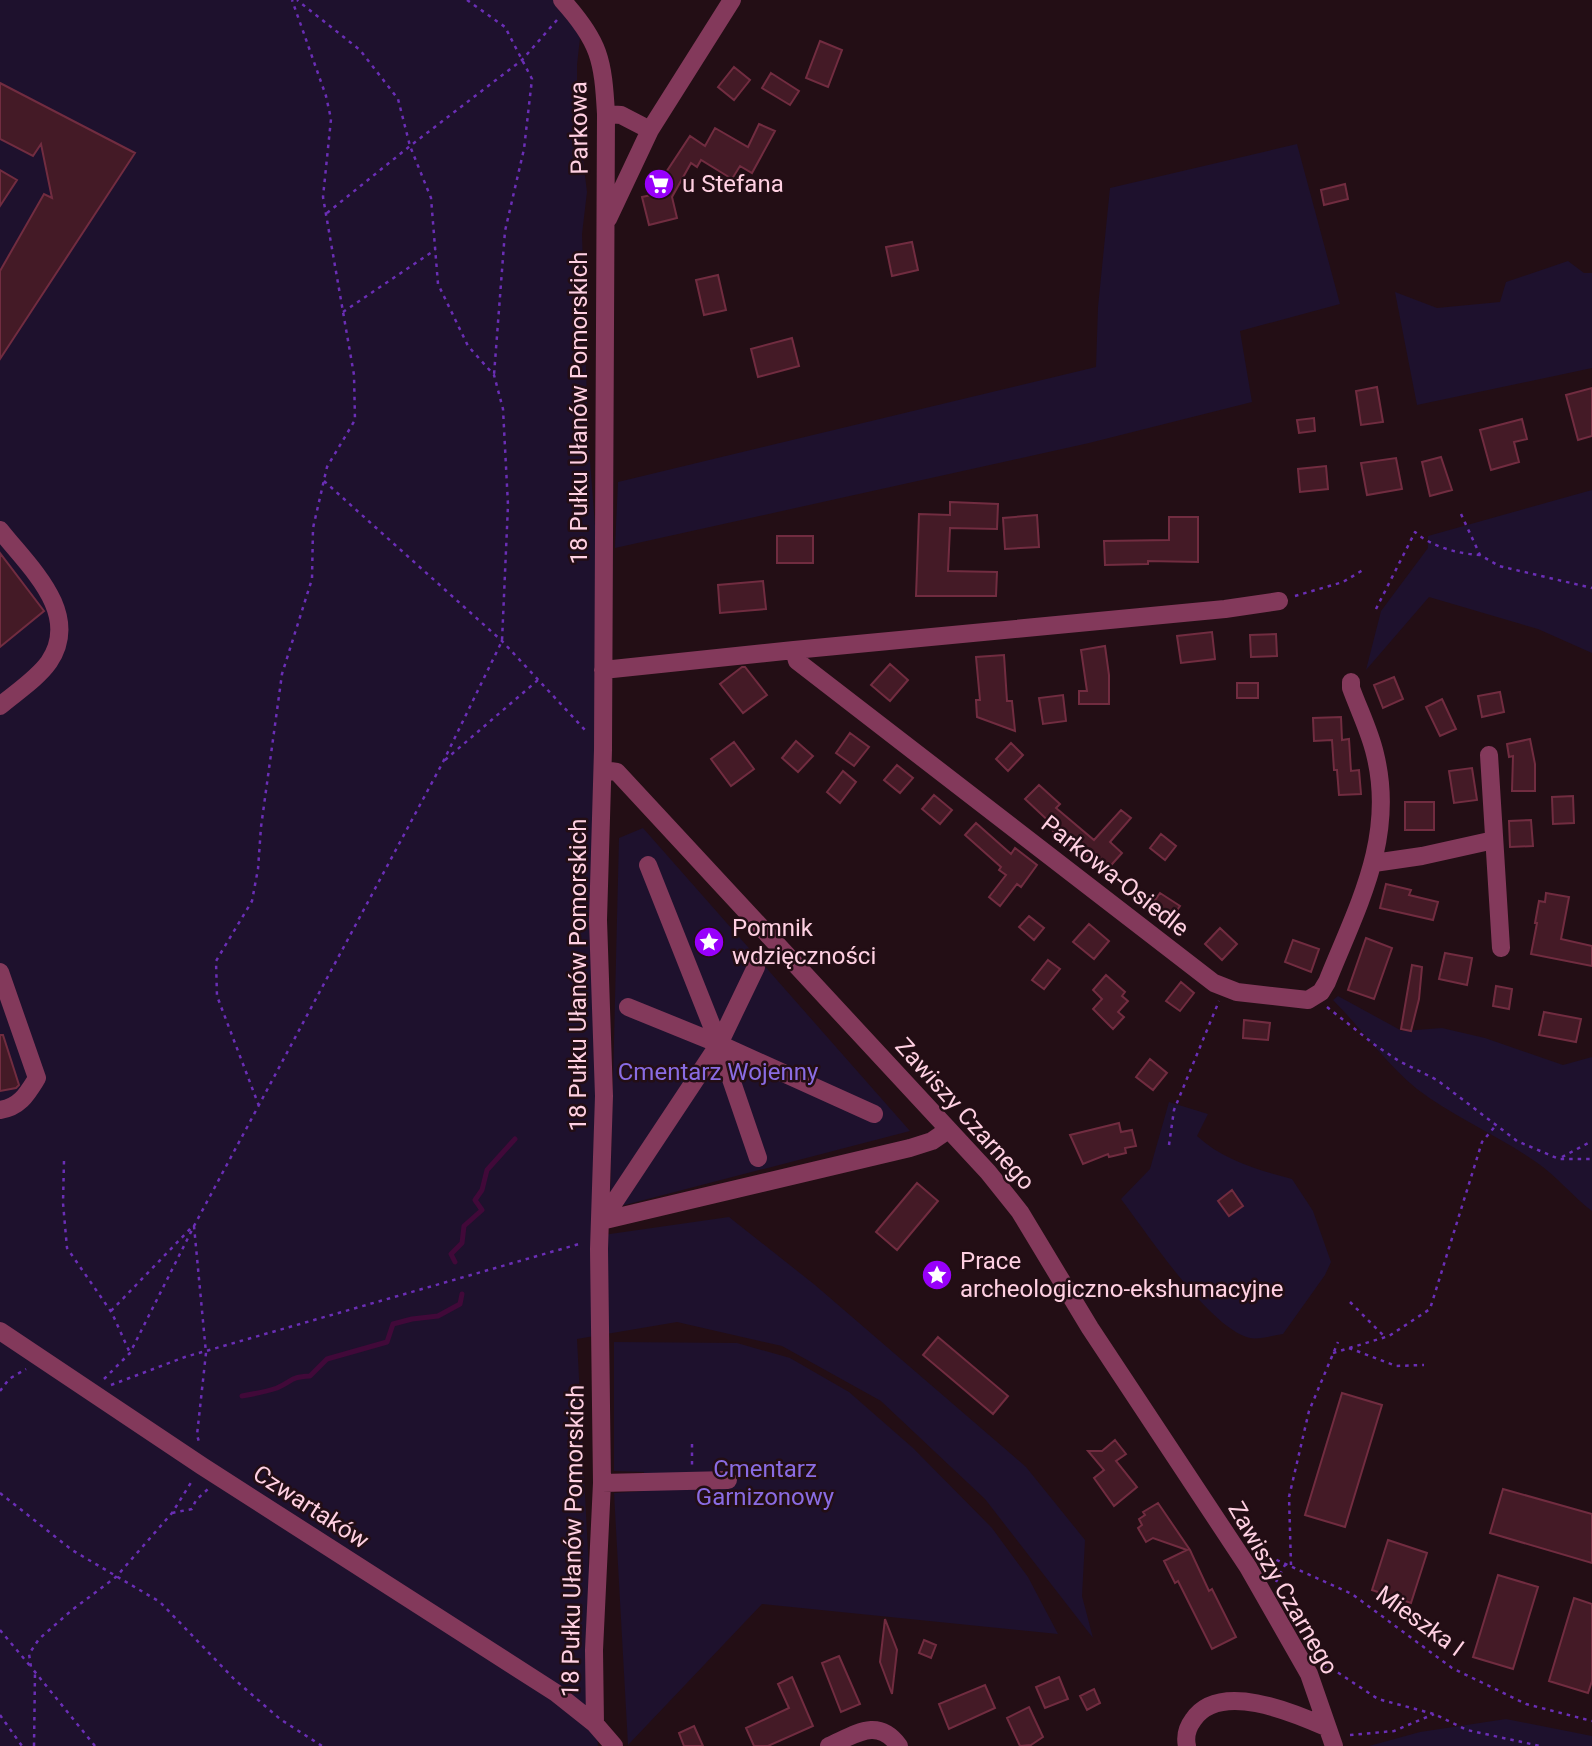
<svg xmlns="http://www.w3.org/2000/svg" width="1592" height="1746" viewBox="0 0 1592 1746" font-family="Roboto,sans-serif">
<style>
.green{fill:#1e112d}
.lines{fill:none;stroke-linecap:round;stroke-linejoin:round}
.stream{stroke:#410939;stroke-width:5}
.building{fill:#441a26;stroke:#712c40;stroke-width:2}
.path{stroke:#6a2eb5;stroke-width:2.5;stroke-dasharray:3.5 5;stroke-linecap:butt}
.minor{stroke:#83395b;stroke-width:18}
.labels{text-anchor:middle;stroke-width:5;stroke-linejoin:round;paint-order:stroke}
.street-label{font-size:24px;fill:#ffd0e2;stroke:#230e15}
.poi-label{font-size:24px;fill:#ffd0e2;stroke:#230e15;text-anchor:start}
.park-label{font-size:24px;fill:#8a6ce3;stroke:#230e15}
</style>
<rect width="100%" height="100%" fill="#230e15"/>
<path class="green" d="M0,0H556L567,12L580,38L577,65V110L587,192L582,234L588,435L597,551L596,1236L729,1217L815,1285L1026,1467L1085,1540L1082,1596L1093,1638L985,1499L881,1401L782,1346L677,1322L577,1339L598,1746H0Z
M1297,144L1340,304L1240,331L1252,402L1089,443L615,548L618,482L1096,367L1098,307L1110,188Z
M1568,261L1584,273H1592V368L1417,405L1395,292L1437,308L1500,302L1506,282Z
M1592,490V653L1538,629L1429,597L1366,670L1381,611L1428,548V536Z
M643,828L910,1131L617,1207L610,1202L619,838Z
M1338,996L1402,1031L1442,1028L1485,1038L1563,1065L1592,1057V1211C1572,1196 1557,1176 1536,1162C1499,1136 1452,1116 1417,1089C1385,1063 1362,1029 1333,1000Z
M1169,1102L1208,1114L1197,1136C1223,1160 1258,1170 1292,1179L1313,1211L1331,1262L1325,1275L1283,1334C1274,1335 1259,1340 1250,1338C1210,1329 1147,1233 1121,1199L1150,1169Z
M614,1342L737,1343L790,1358L849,1392L913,1448L992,1528L1028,1577L1058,1634L762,1604L628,1745L614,1493L644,1491V1472L614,1471Z
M1506,1719L1592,1736V1746H1369L1420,1732Z"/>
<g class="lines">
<path class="stream" d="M455,1262L451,1254L462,1243L464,1226L482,1210L475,1200L482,1190L487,1170L515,1139
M242,1396C254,1394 265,1392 277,1388C293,1381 290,1377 310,1376L327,1359L387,1342L393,1324L412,1319L438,1316L460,1304L462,1294"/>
</g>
<path class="building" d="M820,41L842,50L828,87L806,78Z
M734,67L750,80L734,100L718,87Z
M771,73L799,91L790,105L762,88Z
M0,83L135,153L0,359V271L44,194L52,198L41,144L33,156L0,139Z
M759,124L775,131L752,173L740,166L732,179L701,160L697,167L691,163L672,197L677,218L649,225L642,197L651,195L690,136L705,146L715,128L748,147Z
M0,170L17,180L0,206Z
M1345,184L1348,199L1324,205L1321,190Z
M912,242L918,270L892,276L886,247Z
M718,275L726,310L704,315L696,280Z
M792,338L799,366L758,377L751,349Z
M1377,387L1383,422L1361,425L1356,391Z
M1592,388V436L1578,440L1566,395Z
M1314,418L1315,431L1299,433L1297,420Z
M1522,419L1527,439L1514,442L1519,462L1491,470L1480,430Z
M1441,457L1452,490L1430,496L1422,462Z
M1396,458L1402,489L1367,495L1361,463Z
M1326,466L1328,489L1300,492L1298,469Z
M950,502L998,504L997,529L950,528L948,571L997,572L996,596H916L919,514L950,515Z
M1037,515L1039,547L1005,549L1003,518Z
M1169,517H1198V562L1148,561V564L1105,565L1104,541L1169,540Z
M777,536H813V563H777Z
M0,553L44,611L0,647Z
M763,581L766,609L720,613L718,585Z
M1212,632L1215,659L1181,663L1177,636Z
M1276,634L1277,656L1251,657L1250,635Z
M1105,646L1109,675V704H1079V691H1087L1081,650Z
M1004,655L1007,701H1012L1015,731L977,717L976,700H980L976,657Z
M890,664L908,680L890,701L871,685Z
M742,667H745L767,695L743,713L720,684Z
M1394,677L1403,699L1383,708L1374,685Z
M1237,683H1258V698H1237Z
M1500,692L1504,712L1482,717L1478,696Z
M1063,695L1066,721L1043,724L1039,698Z
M1442,699L1456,729L1440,736L1426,707Z
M1341,717L1342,740L1349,739L1351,771L1359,770L1361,794L1339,795L1337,770H1334L1332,740L1314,741L1313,718Z
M850,733L869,747L854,766L836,753Z
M1530,739L1535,764V791H1512L1513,756L1509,757L1507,744Z
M796,741L813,756L798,772L782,758Z
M734,742L754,769L731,786L711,759Z
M1011,743L1023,755L1008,771L996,759Z
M897,765L913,778L900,793L884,780Z
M1472,768L1477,800L1454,803L1449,771Z
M843,771L856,782L840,803L827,792Z
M1039,785L1060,804L1056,808L1094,840L1121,810L1131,818L1110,842L1122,853L1105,872L1071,842L1069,845L1053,831L1056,828L1025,799Z
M934,795L952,810L940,824L922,809Z
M1573,796L1574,823L1553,824L1552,797Z
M1405,802H1434V830H1405Z
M1531,820L1533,846L1510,847L1509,821Z
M976,823L1011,854L1015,848L1037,865L1021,887L1017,884L1000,906L989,897L1006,875L999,870L1001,867L965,835Z
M1161,834L1176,846L1165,860L1150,848Z
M1386,884L1411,890L1409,895L1438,902L1433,920L1380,908Z
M1160,893L1180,906L1168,923L1149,909Z
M1546,893L1569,897L1561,939L1592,946V966L1531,954L1537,923H1535L1539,901L1545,902Z
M1029,916L1044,928L1034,940L1019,927Z
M1089,924L1109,941L1094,959L1073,942Z
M1220,928L1237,944L1222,960L1205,944Z
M1366,938L1392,948L1374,999L1348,990Z
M1293,940L1319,949L1311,972L1285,962Z
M1445,953L1472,958L1467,985L1439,979Z
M1048,960L1060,969L1044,989L1032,980Z
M1412,965L1422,967L1419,999L1411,1031L1401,1029Z
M1106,975L1125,992L1122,996L1128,1001L1118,1012L1124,1017L1113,1029L1093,1009L1102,999L1093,990Z
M1181,982L1194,993L1180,1011L1166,1001Z
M1496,986L1512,989L1509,1009L1493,1006Z
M1544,1012L1581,1019L1576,1042L1539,1035Z
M1244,1020L1270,1023L1268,1040L1243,1038Z
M0,1035H3L19,1085L16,1088L0,1091Z
M1150,1059L1167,1073L1153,1090L1136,1077Z
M1119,1123L1121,1132L1132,1130L1136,1146L1125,1148L1126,1153L1109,1157L1108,1154L1083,1164L1070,1135Z
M917,1183L938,1201L897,1250L876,1232Z
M1232,1190L1243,1206L1229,1216L1218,1201Z
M938,1337L1008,1396L993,1414L923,1355Z
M1342,1393L1382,1405L1345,1527L1305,1515Z
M1115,1440L1126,1454L1116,1461L1137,1487L1114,1506L1094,1478L1104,1470L1088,1451H1102Z
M1503,1489L1592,1514V1563L1490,1533Z
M1158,1503L1190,1550L1209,1591L1212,1589L1236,1637L1212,1649L1178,1581L1175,1583L1164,1561L1187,1550L1153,1538L1146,1542L1138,1528L1142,1525L1139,1519L1145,1515L1143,1512Z
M1388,1540L1427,1553L1411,1603L1372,1590Z
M1498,1575L1538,1587L1513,1669L1473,1657Z
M1574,1598L1592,1604V1681L1588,1693L1549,1681Z
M885,1619L897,1650L892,1694L880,1662Z
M924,1640L936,1645L931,1658L919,1653Z
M839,1656L860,1704L841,1712L822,1663Z
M792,1677L813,1726L768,1746H754L746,1728L789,1708L778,1684Z
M1059,1677L1068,1699L1045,1708L1036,1687Z
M985,1685L995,1708L949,1729L939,1704Z
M1094,1689L1100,1703L1087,1710L1080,1696Z
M1029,1707L1043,1737L1031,1745L1020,1746L1007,1718Z
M694,1726L703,1746H684L679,1733Z"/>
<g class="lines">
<path class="path" d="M467,0L505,27L532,79L524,149L505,231L494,375
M327,213L410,146L522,60L557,20
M343,312L435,250
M324,481L502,641L585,730
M1461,514L1480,555L1499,566L1592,588
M1295,596L1343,582L1363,570
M1376,609L1415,532C1430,546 1458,554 1480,555
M445,760L538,680
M1327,1007L1375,1045L1399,1061L1437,1080L1517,1141L1559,1159H1592
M259,1106L217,996L216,961L252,901L258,869L261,827L282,674L312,579L313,528L327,467L355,420L354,375L323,197L331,119L326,96L292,0
M1169,1145L1174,1110L1219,1001
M1562,1157L1592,1141
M64,1161L63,1203L67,1248L112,1313L130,1353
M194,1226L206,1353L197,1435L199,1442
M1350,1302L1385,1337
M111,1311L191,1228
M1349,1348L1396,1366L1424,1365
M1333,1353L1389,1336L1430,1309L1482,1142L1497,1124
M104,1379L130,1353L194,1226L443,762L502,641L508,505L503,409L494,375L468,346L438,284L431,198L410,146L398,99L360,50L297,0
M111,1385L185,1357L579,1244
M0,1391L9,1379L26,1369
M692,1444V1465
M0,1493L72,1550L160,1602L234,1679L280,1719L322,1746
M172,1513L192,1509L196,1500L208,1489
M1261,1553L1352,1594L1452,1668L1526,1704L1592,1721
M1291,1565L1289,1497L1309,1411L1338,1342
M1276,1582L1286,1563
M0,1630L31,1667
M1323,1667L1328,1666L1378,1699L1434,1714L1467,1730L1540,1746
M0,1715L22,1746
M1350,1735L1394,1731L1434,1714
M34,1746L35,1673
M95,1746L31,1667L29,1654L39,1639L72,1610L116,1577L172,1513L192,1481"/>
<path class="minor" d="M562,0C600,42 603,60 606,114L603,750L598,920L604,1096L599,1249L602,1483L594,1650L595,1724
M606,114L621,115L650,130
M608,219L650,130L732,0
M0,530C29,567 82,613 49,662C37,679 15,693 0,706
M794,650L1225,609L1279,601
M603,670L794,650L797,661L1214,983L1237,992L1308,1000L1321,992L1327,982C1357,907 1396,838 1375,754C1370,732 1359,710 1351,688V682
M1489,755L1501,948
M603,770L617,772L988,1172L1020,1212L1090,1328L1248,1567L1309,1674L1334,1746
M1374,863L1422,856L1494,840
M648,865L719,1044L758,1158
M0,972L37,1078C27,1094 20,1107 0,1110
M628,1007L719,1044L874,1114
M601,1216L613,1204L719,1044L756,967
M601,1221L910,1148L932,1141L948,1130
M0,1331L202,1466L556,1693L595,1724L614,1746
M602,1483L728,1480
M829,1746C856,1734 878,1717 899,1746
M1187,1746C1185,1737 1187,1728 1193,1720C1219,1681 1292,1712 1326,1727"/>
</g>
<defs>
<g id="supermarket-disc" transform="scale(1.575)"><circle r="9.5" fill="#9800fb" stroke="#230e15"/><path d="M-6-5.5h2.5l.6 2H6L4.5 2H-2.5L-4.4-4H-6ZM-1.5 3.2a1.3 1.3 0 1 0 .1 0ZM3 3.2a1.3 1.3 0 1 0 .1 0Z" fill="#fff"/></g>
<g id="sight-disc" transform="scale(1.575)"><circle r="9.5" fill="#9800fb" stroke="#230e15"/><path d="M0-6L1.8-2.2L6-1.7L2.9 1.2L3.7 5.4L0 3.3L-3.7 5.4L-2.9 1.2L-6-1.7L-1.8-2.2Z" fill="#fff"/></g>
</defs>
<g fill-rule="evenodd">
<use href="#supermarket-disc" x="659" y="184"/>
<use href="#sight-disc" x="709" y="942"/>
<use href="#sight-disc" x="937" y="1275"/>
</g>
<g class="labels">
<g class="street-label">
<text transform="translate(579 128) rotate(-91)" y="8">Parkowa</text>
<text transform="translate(579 408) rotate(-90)" y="8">18 Pułku Ułanów Pomorskich</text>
<text transform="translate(1115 876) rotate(38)" y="8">Parkowa-Osiedle</text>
<text transform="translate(578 975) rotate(-90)" y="8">18 Pułku Ułanów Pomorskich</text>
<text transform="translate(965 1114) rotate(48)" y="8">Zawiszy Czarnego</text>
<text transform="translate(311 1507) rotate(33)" y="8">Czwartaków</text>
<text transform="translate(573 1541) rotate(-89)" y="8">18 Pułku Ułanów Pomorskich</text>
<text transform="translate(1283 1588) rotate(60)" y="8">Zawiszy Czarnego</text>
<text transform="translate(1420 1621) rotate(36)" y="8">Mieszka I</text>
</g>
<g class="poi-label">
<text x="682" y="192">u Stefana</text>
<text x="732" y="936">Pomnik<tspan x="732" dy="28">wdzięczności</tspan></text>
<text x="960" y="1269">Prace<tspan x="960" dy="28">archeologiczno-ekshumacyjne</tspan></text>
</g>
<g class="park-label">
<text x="718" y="1080">Cmentarz Wojenny</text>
<text x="765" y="1477">Cmentarz<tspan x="765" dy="28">Garnizonowy</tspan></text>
</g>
</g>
</svg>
